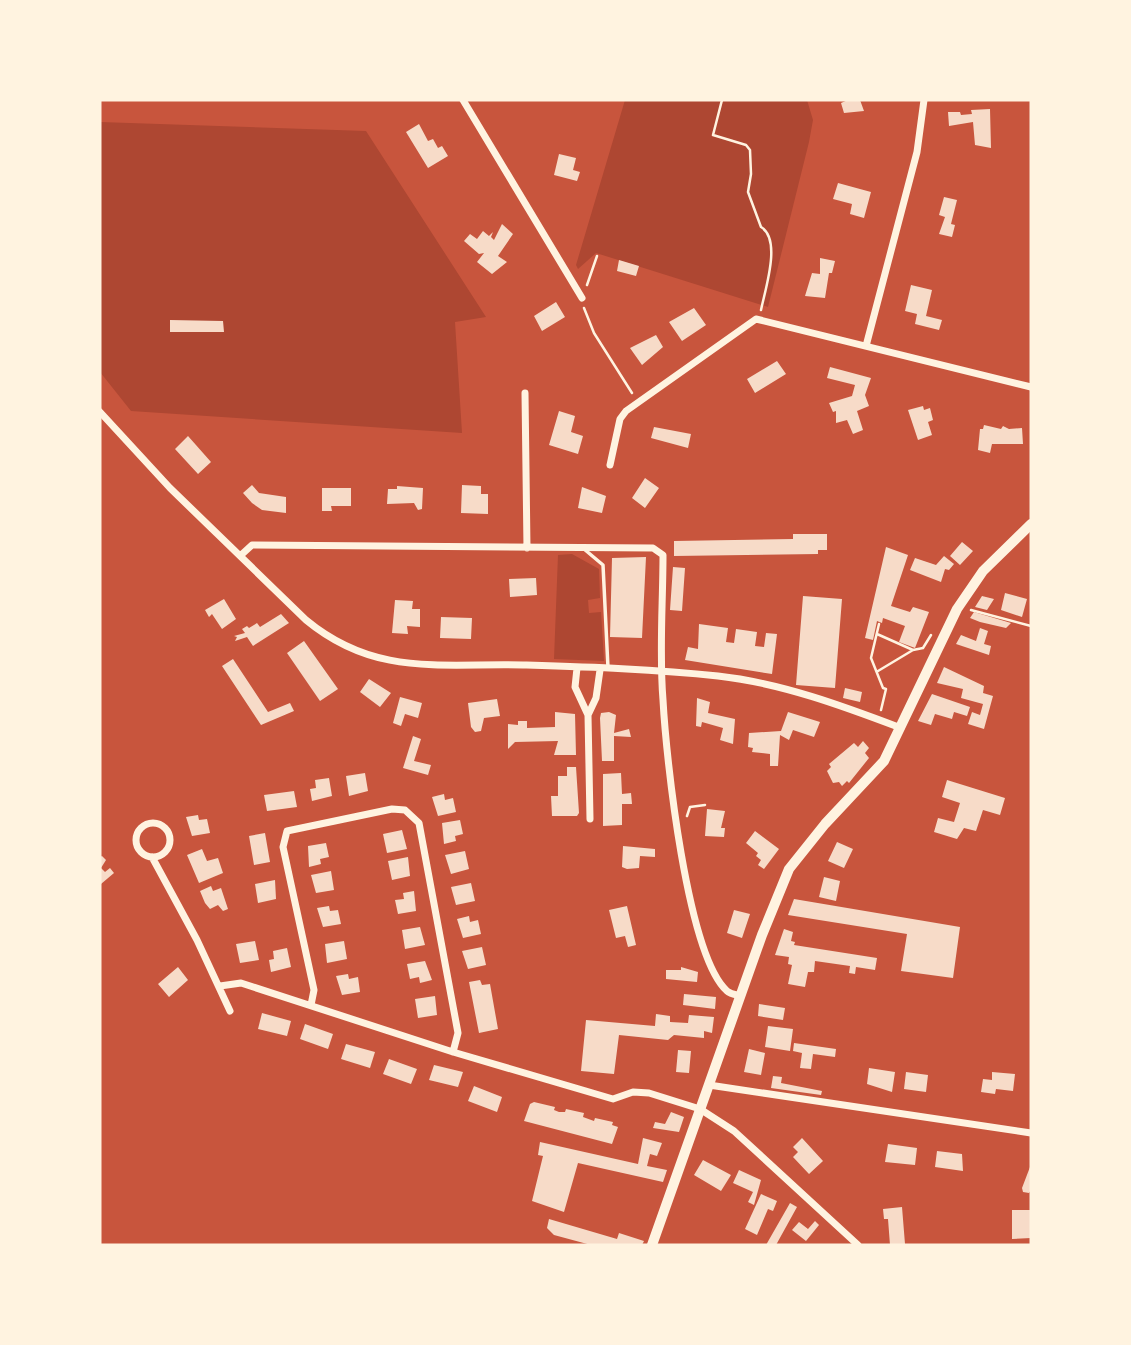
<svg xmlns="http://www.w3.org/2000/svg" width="1131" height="1345" viewBox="0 0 1131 1345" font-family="'Open Sans',sans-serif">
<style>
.green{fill:#ae4732}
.building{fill:#f7dbc8}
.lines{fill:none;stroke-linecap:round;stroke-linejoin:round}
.path{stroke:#fff3e0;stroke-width:2.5}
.service{stroke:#fff3e0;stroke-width:3.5}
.minor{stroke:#fff3e0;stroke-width:7}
.secondary{stroke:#fff3e0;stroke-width:10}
</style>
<rect width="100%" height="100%" fill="#c8553d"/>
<path class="green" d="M625,100H807L813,120L809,142L768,307L596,253L578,269L576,265Z
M100,122L366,131L486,317L455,322L462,433L131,411L100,372Z
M572,554L599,569L600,598L588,600L589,613L601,612L604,661L554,659L558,555Z"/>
<path class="building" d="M848,100H860L864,111L844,113L841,103Z
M990,109L991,148L975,145L973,122L949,126L948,112H960L961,115L972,114L971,110Z
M419,124L428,141L433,139L438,148L442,146L448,156L428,168L406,132Z
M559,154L576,158L573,170L580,172L577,181L554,175Z
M838,183L871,192L864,218L850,214L852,204L833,199Z
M944,197L957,200L951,224L955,225L952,237L939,234L945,217L939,215Z
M502,224L513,234L498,256L507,262L492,274L477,262L484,253L479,254L464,241L470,234L477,239L483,231L489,236L493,232L491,237L494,240Z
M820,258L835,261L832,273H829L825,298L805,296L812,273L820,274Z
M619,260L639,266L636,276L617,271Z
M911,285L932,290L926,316L942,320L939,330L915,324L917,314L905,311Z
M556,302L565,317L542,331L534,316Z
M694,308L706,325L682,341L669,322Z
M170,320L223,321L224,332H170Z
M656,335L663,347L642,365L630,348Z
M777,361L786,374L755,393L747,379Z
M830,367L871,378L865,395L869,406L857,411L863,430L853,434L847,420L836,423V411L833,412L829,403L852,396L855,385L827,378Z
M923,406L924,410L930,408L933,420L928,422L932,435L918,440L908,410Z
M559,411L575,416L571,432L583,436L578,454L549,445Z
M984,425L1001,429L1003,426L1009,429L1022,428L1023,444H992L990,453L978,450L980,429H983Z
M654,427L691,434L688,448L651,438Z
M188,436L211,462L198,474L175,449Z
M645,478L659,488L645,508L632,498Z
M252,485L259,493L286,497V513L262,510L252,503L243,493Z
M462,485L481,486V494H488V514L461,513Z
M397,486L423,488L422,509L418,510L414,503L387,504L388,489H397Z
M582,487L606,496L602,513L578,508Z
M322,488H351V506H331L332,511H322Z
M793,534H827V550H818V554L674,556V541L793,539Z
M962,542L973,551L960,565L950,556Z
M886,547L908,555L891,606L910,612L913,607L929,612L915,648L899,642L905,626L883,618L882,623L877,621L873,640L865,638Z
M944,556L954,564L949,570L945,569L941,582L910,570L915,558L936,565Z
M646,557L642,638L610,637L612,558Z
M673,567L685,568L682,611L670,610Z
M536,578L537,595L510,597L509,579Z
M1005,593L1027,599L1022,617L1001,610Z
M803,596L842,599L835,688L796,685Z
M982,596L994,599L987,610L975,607Z
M224,599L236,619L222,629L212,614L209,617L205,610Z
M395,600L413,601L412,609H420V627L407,626L408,634L392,633Z
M974,612L1011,623L1006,628L980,622L970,618Z
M281,614L289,623L253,646L247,637L235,641L237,637L234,636L245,633L242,629L247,626L249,628L257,623L260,627Z
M441,617L472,618L471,639L440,638Z
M699,624L728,628L726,642L734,643L736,629L757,632L755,646L764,647L766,633L777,634L772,674L685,660L688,647L698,649Z
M980,628L988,631L984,644L991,646L989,655L956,644L961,635L976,641Z
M304,641L338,689L320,701L287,653Z
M233,659L268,712L290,703L294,711L261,725L222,666Z
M944,667L984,686L983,693L993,696L984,729L968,724L972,712L980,715L983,704L961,698L963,689L937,683Z
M369,679L391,693L380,707L360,692Z
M845,688L862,692L860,702L843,698Z
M932,694L970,707L967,716L954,712L952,719L935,714L931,725L918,721Z
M400,697L422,703L418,718L405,714L401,726L393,723Z
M697,698L710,702L708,713L735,719L733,744L720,740L723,728L702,722L701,727L696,726Z
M497,699L500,716L484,718L481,731L475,732L471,727L468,703Z
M555,712L575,714L576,755H554L558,741L515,742L508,749V724L518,725V721H527V728L555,727Z
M609,712L616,715L614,733L629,729L631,737L614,736V761H602L600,718L601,713Z
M788,712L820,722L814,737L793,730L789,740L780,735L778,766H770V754L752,752L753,748L748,747L749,733L781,731Z
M413,736L421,739L414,761L431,765L428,775L403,768Z
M863,741L869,748L865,753L869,758L849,783L847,781L842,786L839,782L833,783L827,771L831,767L829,764L854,743L858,747Z
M567,767H576L579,813L577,816H552L551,796H558V776H567Z
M365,773L368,791L349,796L346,776Z
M621,773L622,794L631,793L632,804H622V825L603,826V774Z
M329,778L332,796L312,801L310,789L316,788L315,780Z
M947,780L1005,798L1000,815L983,810L976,831L964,828L957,839L934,832L938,818L954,822L960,803L942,797Z
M294,791L297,807L267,811L264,795Z
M444,794L445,800L453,798L456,812L438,816L432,797Z
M707,809L725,811L721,828H725L724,837L705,836Z
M198,815L199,820L207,819L210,833L192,836L186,817Z
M460,820L463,834L455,836L456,841L444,844L442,823Z
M402,830L407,849L387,853L383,834Z
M755,831L779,849L764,869L758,865L761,860L756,856L758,853L746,843Z
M265,833L270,862L254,865L249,836Z
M837,842L853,849L844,868L828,861Z
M326,843L329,857L320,859L321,864L309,867L308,846Z
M623,846L655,849V857L640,856L639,868L627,869L622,867Z
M202,849L207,861L218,858L223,873L199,883L187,855Z
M465,851L469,869L451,874L445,855Z
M102,856L106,860L101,868L105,872L110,868L114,873L101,884L100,857Z
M408,857L410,876L392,880L388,861Z
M331,871L334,890L316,893L311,875Z
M824,877L840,881L836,901L819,897Z
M275,880L276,899L258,903L255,884Z
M471,883L475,901L456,905L451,887Z
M211,886L213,891L221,888L228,909L223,911L218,905L210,909L205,903L200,891Z
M414,891L416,911L398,914L395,900L404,899L403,893Z
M794,899L960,927L953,978L901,971L907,934L788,915Z
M329,906L330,911L338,910L341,924L323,927L317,908Z
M627,906L636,945L628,947L625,936L616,938L609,910Z
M734,910L750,914L742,938L727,933Z
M469,916L470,922L478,920L481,934L463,938L457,919Z
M420,927L425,945L405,949L402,930Z
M784,929L793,932L791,941L795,942L794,945L877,958L875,970L856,967L855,974L849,973L850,966L815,961L814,972H808L805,987L788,984L792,965L788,964L789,957L775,955Z
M255,941L259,960L240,963L236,944Z
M344,941L347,959L327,963L325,944Z
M482,947L486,965L468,969L462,951Z
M287,948L291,967L271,972L269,960L274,959L273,951Z
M425,961L432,980L420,983L419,977L410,979L407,964Z
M178,967L188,980L169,997L158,984Z
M681,967L698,972L697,982L666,979V970H681Z
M348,974L349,979L358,977L360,992L342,995L336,976Z
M480,980L482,985L490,984L498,1029L479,1033L469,982Z
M684,994L716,997L715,1009L683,1005Z
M435,996L437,1015L418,1018L415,999Z
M759,1004L785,1008L783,1020L758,1016Z
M262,1013L291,1021L287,1036L258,1029Z
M656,1014L670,1016V1022L688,1023L689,1015L714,1017L712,1033L704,1031V1038L674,1035L668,1040L619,1035L614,1074L581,1071L586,1020L655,1026Z
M305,1024L333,1034L328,1049L300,1039Z
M768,1026L793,1029L790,1051L765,1047Z
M794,1043L836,1049L835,1057L813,1054L811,1069L800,1068L802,1053L793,1051Z
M346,1044L375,1052L370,1068L341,1059Z
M749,1049L765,1053L761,1075L744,1072Z
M678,1050L691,1051L689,1073L676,1072Z
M389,1059L417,1069L411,1084L383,1074Z
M434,1065L463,1072L458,1087L429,1080Z
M869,1068L895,1072L892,1092L867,1084Z
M906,1072L928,1075L926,1092L904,1089Z
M992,1072L1015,1074L1013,1091L996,1089L995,1094L981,1092L983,1079L992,1080Z
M773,1076L782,1077L781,1083L822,1091L821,1095L771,1088Z
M474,1086L502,1097L497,1112L468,1101Z
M534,1102L555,1107L554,1110L559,1112H565L566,1109L584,1113L583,1117L594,1121L595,1118L613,1122L612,1125L618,1127L612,1144L524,1121L530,1104Z
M671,1112L684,1117L679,1132L653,1128L655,1122L665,1124Z
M643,1138L662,1143L657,1156L650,1154L647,1166L667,1170L663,1182L578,1163L564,1212L532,1201L543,1156L538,1155L540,1142L638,1164Z
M802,1138L823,1161L809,1174L793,1157L798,1152L793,1147Z
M888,1144L917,1148L915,1165L885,1162Z
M937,1151L962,1154L963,1171L935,1167Z
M703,1160L731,1175L721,1191L694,1175Z
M1030,1167L1031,1190L1029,1193L1023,1192L1022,1188Z
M739,1170L761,1180L754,1205L748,1202L753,1192L733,1183Z
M761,1194L777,1201L773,1211L768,1209L757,1235L745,1229Z
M790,1203L797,1207L776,1245H766Z
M902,1207L905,1244L890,1245L888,1219H884L883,1209Z
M1012,1210H1031V1238L1012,1239Z
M549,1219L617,1239L619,1233L644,1241L642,1245H591L554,1235L547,1228Z
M815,1221L819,1225L806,1241L792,1230L799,1222L808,1229Z"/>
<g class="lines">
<path class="path" d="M722,100L713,135L746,145L750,150L751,174L748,192L761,227C782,239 765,290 761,310
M587,285L597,256
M584,308L594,333L632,393
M971,610L1031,626
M879,624L871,658L883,688L886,689L881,710
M877,634L913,650L878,671
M913,650L923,648L931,635
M687,816L690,807L705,805"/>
<path class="service" d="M584,549L603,565L608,668"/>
<path class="minor" d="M463,100L582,298
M866,346L917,152L924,100
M525,393L527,548
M100,412L170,488L306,620C375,677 440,663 523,665C587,667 654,669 718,676C781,683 843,706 901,728
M610,465L620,419L626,411L756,319L1031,387
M240,556L252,545L653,548L663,555C663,603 659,652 663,700C666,757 687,955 727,991C730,994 737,995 741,996
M577,668L575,687L588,715L596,698L600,670
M588,715L590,819
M136 840a17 17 0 1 1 34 0a17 17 0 1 1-34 0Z
M152,857L197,940L230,1011
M220,986L241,983L453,1052L613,1099L633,1092L649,1093L700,1109L734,1131L858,1245
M311,1005L314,990L283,847L287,831L392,809L405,810L419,823L458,1033L453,1052
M709,1085L1031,1133"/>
<path class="secondary" d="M652,1245L762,935L789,869L825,824L884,761L957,609L983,571L1031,524"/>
</g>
<rect width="1131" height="1345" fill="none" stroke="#fff3e0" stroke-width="203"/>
</svg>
